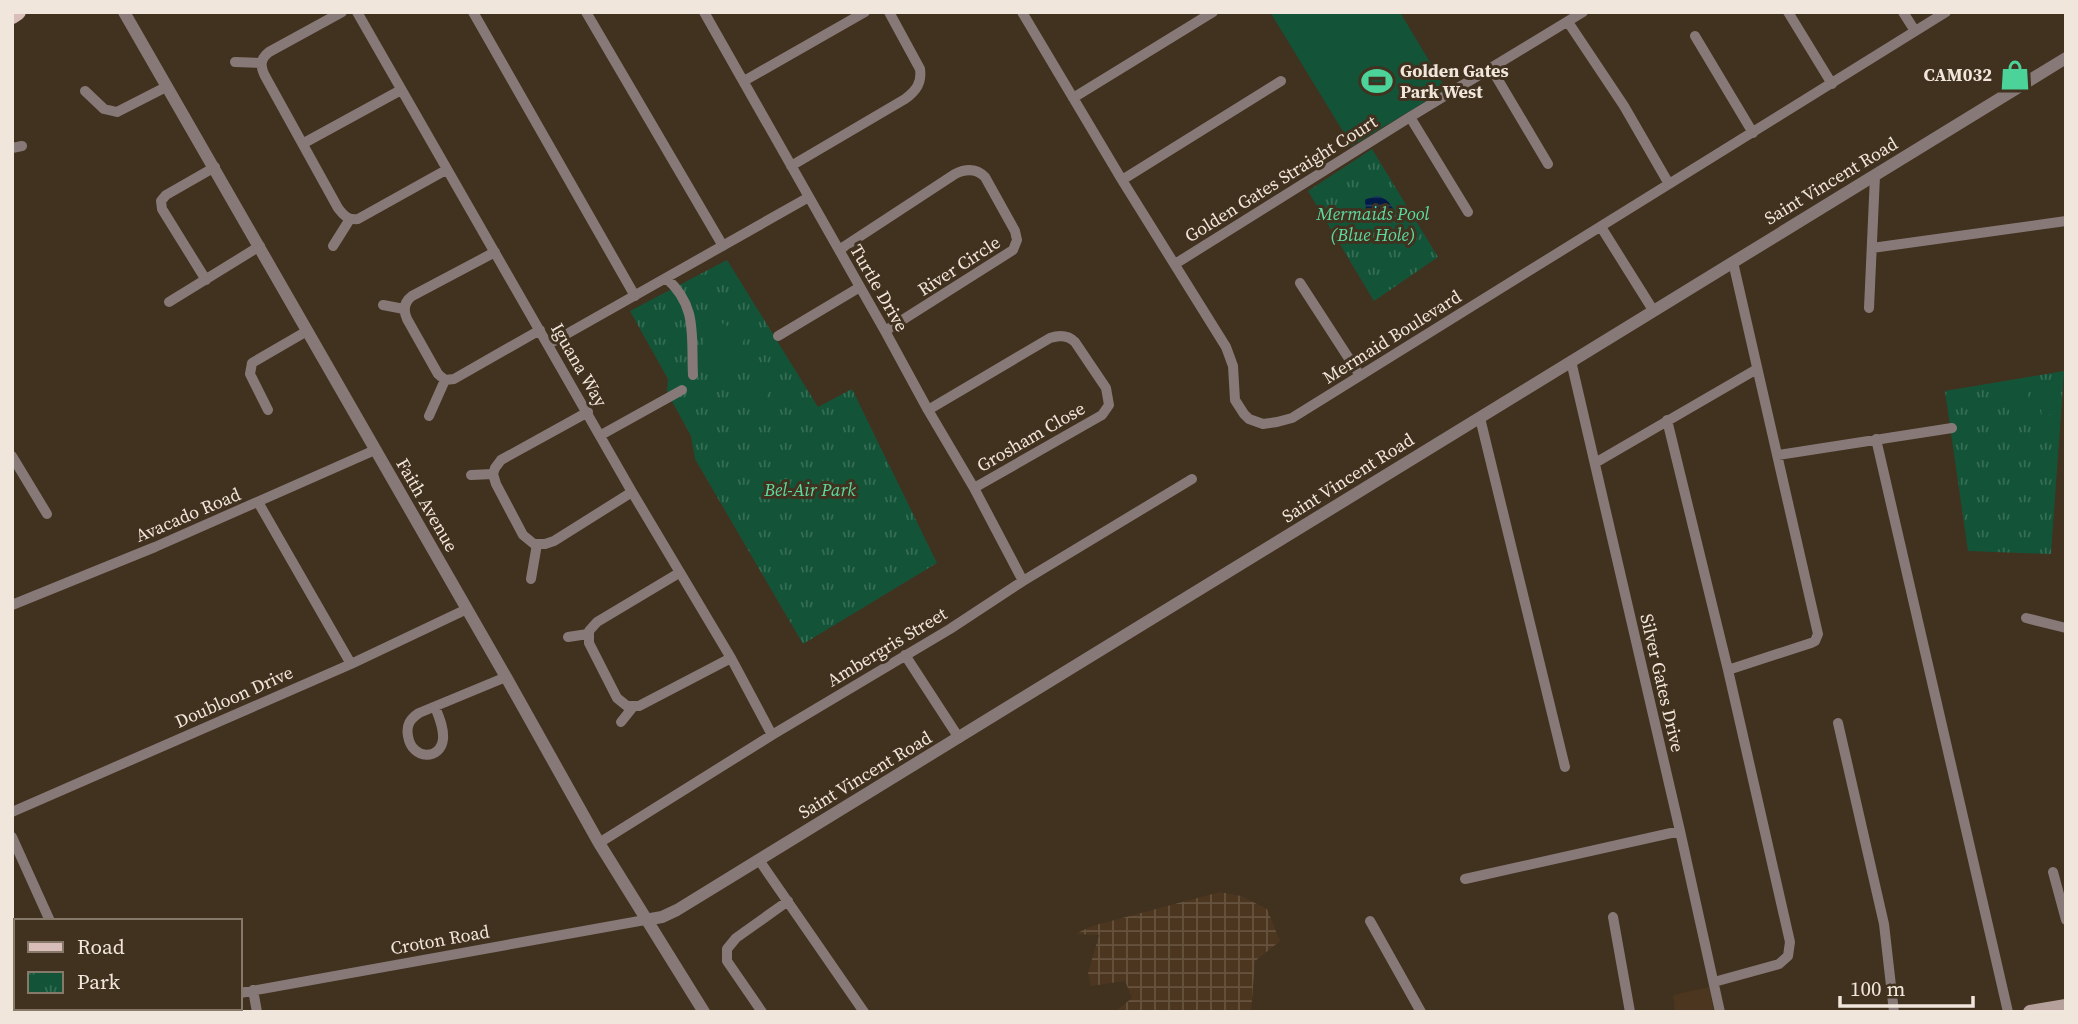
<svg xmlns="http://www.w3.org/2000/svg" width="2078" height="1024" viewBox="0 0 2078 1024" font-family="'Source Serif 4',serif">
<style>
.built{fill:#4c361f}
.industrial{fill:url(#industrial-grid)}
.park{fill:url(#park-tufts)}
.garden{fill:#135439}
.water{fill:url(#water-rules)}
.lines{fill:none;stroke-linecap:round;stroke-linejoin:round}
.minor{stroke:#877977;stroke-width:10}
.tertiary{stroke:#877977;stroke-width:12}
.secondary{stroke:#b5a09c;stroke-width:14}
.primary{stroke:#d9bdb9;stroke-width:16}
.labels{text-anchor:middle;stroke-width:6;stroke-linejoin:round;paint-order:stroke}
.poi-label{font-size:18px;font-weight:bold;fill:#f1e6db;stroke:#41311f;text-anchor:start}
.street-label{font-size:18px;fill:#f1e6db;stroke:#41311f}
.park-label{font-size:18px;font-style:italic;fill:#5cdba0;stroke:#41311f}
</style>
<defs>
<pattern id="industrial-grid" width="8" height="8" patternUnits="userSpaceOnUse" patternTransform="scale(1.75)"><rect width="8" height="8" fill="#4c361f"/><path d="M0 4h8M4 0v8" fill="none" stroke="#66533f"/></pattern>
<pattern id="park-tufts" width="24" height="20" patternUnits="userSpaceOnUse" patternTransform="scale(1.75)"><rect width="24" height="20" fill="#135439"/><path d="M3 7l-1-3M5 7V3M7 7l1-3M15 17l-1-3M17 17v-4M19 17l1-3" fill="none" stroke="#366d55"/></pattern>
<pattern id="water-rules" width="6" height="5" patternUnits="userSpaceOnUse" patternTransform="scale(1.75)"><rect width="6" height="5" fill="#001b47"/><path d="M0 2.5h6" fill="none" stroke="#263c61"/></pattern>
</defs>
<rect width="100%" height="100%" fill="#41311f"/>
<path class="built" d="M1709,987L1714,1012H1675L1673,995Z"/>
<path class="industrial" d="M1220,892L1241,896L1267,909L1280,941L1255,961L1251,1012H1115L1132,998L1125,981L1091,986L1088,973L1099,935L1075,934L1092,926Z"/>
<path class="park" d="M1372,149L1438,257L1374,301L1308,191Z
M727,260L818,407L852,389L937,563L803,644L695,459L691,436L667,392L668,379L630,311Z
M2064,371L2051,554L1968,551L1945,391Z"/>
<path class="garden" d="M1270,12H1400L1446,89L1352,146Z
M716,320L746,336L727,372L697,356Z
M762,361L780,371L764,402L746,393Z
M2026,381L2032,421L2011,424L2005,384Z
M2052,381L2057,413L2042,416L2037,383Z"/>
<path class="water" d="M1377,196C1386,198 1389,202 1394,210L1389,217L1376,219L1366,211L1365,201L1366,199Z"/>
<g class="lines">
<path class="minor" d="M342,12L269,52C260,59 260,66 265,76L338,208C344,216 348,220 358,219L446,170
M357,12L632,492L731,658L772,735
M473,12L635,296
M586,12L723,246
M704,12L885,331L928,410L974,488L1023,581
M1022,12L1122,180L1226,347L1233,366L1235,400L1244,414L1249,419L1263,424L1277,422L1292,418L1946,12
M1788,12L1832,84
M1903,12L1915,31
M1568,22L1624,106L1669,184
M1695,36L1753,133
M235,62L261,63
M1491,68L1548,164
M744,81L865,12
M85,91L104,109L117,112L166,87
M1073,98L1213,12
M1410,117L1468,212
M304,143L401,90
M12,148L22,146
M791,166L905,99C916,91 922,83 920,69L889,12
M1122,180L1281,81
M1601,227L1653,310
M333,246L350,219
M1872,248L2066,221
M839,250L955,174C965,169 976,168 985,177L1015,231L1017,240L1013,250L885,331
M495,252L412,296C404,302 403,310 407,319L438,374L445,380L454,379L540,330
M1175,264L1410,117L1583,12
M666,278C698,306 691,336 693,375
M206,280L162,209L161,201L166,195L215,167
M1300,283L1359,374
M169,302L260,246
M383,305L404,309
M1869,308L1875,176
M778,336L860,287
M549,344L809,197
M1571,361L1680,831L1720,1012
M268,410L250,374L252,363L307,331
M928,410L1050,338C1059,335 1068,335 1075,342L1106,388L1109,405L1102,415L974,488
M588,412L501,460L495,468L493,474L496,484L523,535L534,544H545L554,541L632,492
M429,416L445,380
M1480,418L1565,767
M1667,420L1728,670L1790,942L1788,956L1779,964L1714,982
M601,435L682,390
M1876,439L2008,1012
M1778,455L1952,428
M12,456L47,514
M1595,463L1757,369
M471,475L493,474
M258,502L351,664
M679,573L597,622L589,631V643L617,698L627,706H639L731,658
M531,579L537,544
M12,605L155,547L375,450
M2026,618L2066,628
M568,637L588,634
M905,655L959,738
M1728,670L1811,643L1815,641L1818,634L1733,262
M435,707C439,717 444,728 443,739C441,760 412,761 408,736C406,725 410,719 419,713L506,677
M621,722L633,707
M1838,723L1884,924L1894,1012
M12,812L351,664L467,609
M12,837L50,921
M599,843L772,735L950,629L1023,581L1192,479
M759,860L864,1012
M2053,872L2066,920
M1465,879L1680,831
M1613,917L1630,1012
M1370,921L1421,1012
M253,990L257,1012
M240,993L645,920
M89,1008L90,1012
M135,1012L155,1008
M762,1012L727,961V949L736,938L788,901"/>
<path class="tertiary" d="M124,12L506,677L599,843L704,1012
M645,920L662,917L677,910L2066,58"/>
<path class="secondary" d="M2030,1012L2066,1006"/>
<path class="primary" d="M12,16L18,12"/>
</g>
<defs>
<g id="shop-bare" transform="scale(2.415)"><path d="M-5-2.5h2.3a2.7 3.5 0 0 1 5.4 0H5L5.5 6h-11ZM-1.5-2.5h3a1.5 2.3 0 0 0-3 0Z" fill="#4cd39a" stroke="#41311f" stroke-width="2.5" paint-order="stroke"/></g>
<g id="stadium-bare" transform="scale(2.415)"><path d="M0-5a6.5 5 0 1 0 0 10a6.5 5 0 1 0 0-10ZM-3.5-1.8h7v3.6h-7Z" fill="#4cd39a" stroke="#41311f" stroke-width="2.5" paint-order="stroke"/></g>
</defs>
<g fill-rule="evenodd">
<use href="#shop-bare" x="2015" y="75"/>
<use href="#stadium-bare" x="1377" y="81"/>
</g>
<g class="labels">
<g class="poi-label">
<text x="1400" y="77">Golden Gates<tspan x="1400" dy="21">Park West</tspan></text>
<text x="1992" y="81" text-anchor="end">CAM032</text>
</g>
<g class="street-label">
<text transform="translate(1281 179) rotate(-32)" y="6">Golden Gates Straight Court</text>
<text transform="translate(1831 181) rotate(-31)" y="6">Saint Vincent Road</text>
<text transform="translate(959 266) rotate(-33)" y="6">River Circle</text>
<text transform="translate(879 288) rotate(60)" y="6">Turtle Drive</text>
<text transform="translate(1392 337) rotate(-32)" y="6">Mermaid Boulevard</text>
<text transform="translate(579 365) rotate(60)" y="6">Iguana Way</text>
<text transform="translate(1031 437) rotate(-30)" y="6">Grosham Close</text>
<text transform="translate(1348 478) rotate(-32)" y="6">Saint Vincent Road</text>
<text transform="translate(427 505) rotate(60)" y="6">Faith Avenue</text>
<text transform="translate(188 515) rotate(-23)" y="6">Avacado Road</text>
<text transform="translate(887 647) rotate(-31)" y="6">Ambergris Street</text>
<text transform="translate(1662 683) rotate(77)" y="6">Silver Gates Drive</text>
<text transform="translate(234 697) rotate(-24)" y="6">Doubloon Drive</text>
<text transform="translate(865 775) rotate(-31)" y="6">Saint Vincent Road</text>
<text transform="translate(440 940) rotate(-10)" y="6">Croton Road</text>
</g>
<g class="park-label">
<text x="1373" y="220">Mermaids Pool<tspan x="1373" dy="21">(Blue Hole)</tspan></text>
<text x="810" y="496">Bel-Air Park</text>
</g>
</g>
<rect width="2078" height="1024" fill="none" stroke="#f1e6db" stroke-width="28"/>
<rect x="14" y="919" width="228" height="91" fill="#41311f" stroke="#87796a" stroke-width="2"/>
<rect x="28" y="942" width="35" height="10" fill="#d9bdb9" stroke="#87796a" stroke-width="2"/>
<text x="77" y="954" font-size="21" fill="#f1e6db">Road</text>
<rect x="28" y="972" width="35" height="21" fill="url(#park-tufts)" stroke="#87796a" stroke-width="2"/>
<text x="77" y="989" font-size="21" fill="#f1e6db">Park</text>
<path d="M1840 996v10h133v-10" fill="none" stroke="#f1e6db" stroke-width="3.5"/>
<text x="1850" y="996" font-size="21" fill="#f1e6db" stroke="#41311f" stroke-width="5" paint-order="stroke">100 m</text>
</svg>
